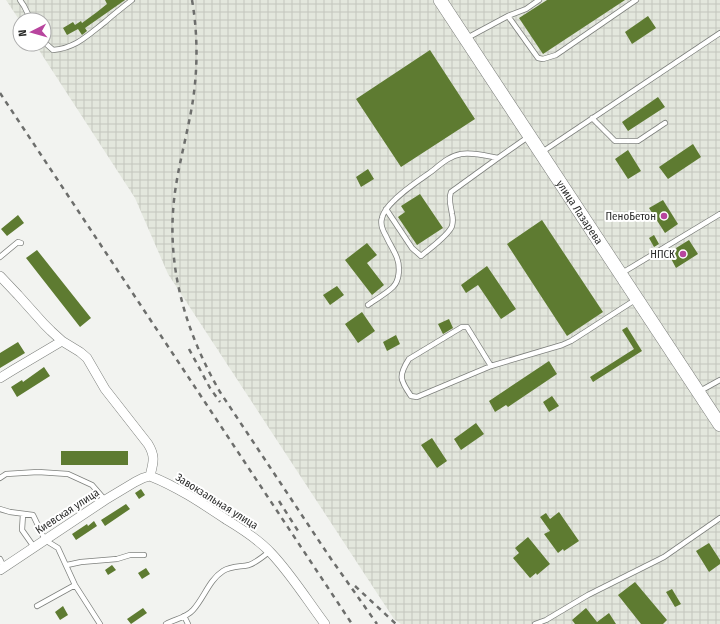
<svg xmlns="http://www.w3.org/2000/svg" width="720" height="624" viewBox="0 0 720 624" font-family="'Fira Sans Condensed',sans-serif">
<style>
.industrial{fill:url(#industrial-grid)}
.building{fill:#5e7b31}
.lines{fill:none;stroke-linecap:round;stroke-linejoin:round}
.lane-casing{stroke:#7e807d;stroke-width:6}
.street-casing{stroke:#7e807d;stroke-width:10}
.secondary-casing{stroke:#7e807d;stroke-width:14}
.lane{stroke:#fff;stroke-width:4.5}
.street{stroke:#fff;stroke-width:9}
.secondary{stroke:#fff;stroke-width:13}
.rail{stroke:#6d6e6c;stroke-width:2.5;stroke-dasharray:5 5;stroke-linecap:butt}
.poi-dot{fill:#b8459e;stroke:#fff;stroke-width:1.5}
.labels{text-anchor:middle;stroke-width:4;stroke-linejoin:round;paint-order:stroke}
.street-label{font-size:11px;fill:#2c2d2c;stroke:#fff}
.poi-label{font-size:11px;fill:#2c2d2c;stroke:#fff;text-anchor:end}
</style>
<defs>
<pattern id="industrial-grid" width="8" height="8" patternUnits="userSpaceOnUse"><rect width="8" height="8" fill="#e3e7dd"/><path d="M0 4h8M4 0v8" fill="none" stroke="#c3c6be"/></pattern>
</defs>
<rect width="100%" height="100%" fill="#f2f3f0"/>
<path class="industrial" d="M6,0H720V624H401L394,619L168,274L135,198L35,44H44V20H20V21Z"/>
<path class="building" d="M105,0H125L85,28L87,31L82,35L78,29L67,35L63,28L73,22L75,25L81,21L82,23L97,12L107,4Z
M547,0H625L543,54L519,18Z
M648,16L656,28L632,44L625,32Z
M430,50L475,119L401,167L356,99Z
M658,97L665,107L628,131L622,122Z
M693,144L701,157L668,179L659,167Z
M628,150L641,171L628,179L615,159Z
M368,169L374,179L361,187L356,177Z
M420,194L443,228L417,245L398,217L405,212L401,206Z
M663,200L678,224L665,233L649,208Z
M18,215L24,223L7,236L1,229Z
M542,220L603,312L567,336L507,244Z
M654,235L659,244L654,247L649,238Z
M689,240L698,254L676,268L668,253Z
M367,243L377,255L367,263L384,285L372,295L345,260Z
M37,250L91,318L80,327L26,258Z
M487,266L516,309L501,319L478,285L466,293L461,285Z
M337,286L344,295L330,305L323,295Z
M362,312L375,331L358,343L345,324Z
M449,319L453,328L443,334L438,324Z
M627,327L642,351L593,382L590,377L634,349L622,330Z
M396,335L400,344L387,351L383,342Z
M18,342L25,353L0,368V353Z
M549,361L557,374L508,407L506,405L495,412L489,401Z
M44,367L50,376L17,397L11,387L22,380L23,382Z
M552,396L559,406L549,412L543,402Z
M476,423L484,434L461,450L454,439Z
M432,438L447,461L437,468L421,445Z
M61,451H128V465H61Z
M141,489L145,495L139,499L135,493Z
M126,504L130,509L105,526L101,520Z
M559,512L579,541L564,551L563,549L558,553L544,534L550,531L540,517L546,513L550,519Z
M94,521L97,526L76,540L72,534L87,524L88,526Z
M528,537L550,564L537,575L536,573L530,578L513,558L519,553L515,548Z
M709,543L720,560V564L709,572L696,551Z
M112,565L116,570L108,575L105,570Z
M146,568L150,574L142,579L138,573Z
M635,582L667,620L663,624H641L618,595Z
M672,589L681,604L675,607L666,592Z
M63,606L68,615L60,620L55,612Z
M143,608L147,613L131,624L127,619Z
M586,608L597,622L609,613L616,624H575L572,620Z"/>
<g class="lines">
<g class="lane-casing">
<path id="lane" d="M20,0L24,6L31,20
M508,16L538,58L543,59L556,55L636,0
M467,38L508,16L526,9L539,0
M44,42L53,50C76,48 88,35 105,22C114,14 123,7 132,0
M592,118L615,141H638L665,123
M542,152L720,33
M386,209L412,248L421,256C428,250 449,235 452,226C453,222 453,218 452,214C451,206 448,200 451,192L498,158
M0,257L18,242L21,243
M622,273L720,214
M368,305C375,300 387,293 393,287C400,280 400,266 397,258C394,250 389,243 386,236C383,231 380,224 382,218C385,203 415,183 428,174C438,167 448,156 461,154C473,152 487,156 498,158L528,137
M491,366L467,327H462L409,359C398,376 400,380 411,396L417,397L491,366L562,345L571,341L635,300
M700,391L720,380
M0,478L6,474L38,472L68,474L92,485L105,500
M0,509L10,512L33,515L45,540L58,548L75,585L100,624
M23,514L22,530L34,547
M0,559L4,567
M67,565L81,562L117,559L130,555H144
M37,606L75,585
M184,616L188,624
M166,624C175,619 186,618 193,610C204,598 209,580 223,571C231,566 240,567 249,565C257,562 264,556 270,551
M535,624L546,620L588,595L664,557L720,518"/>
</g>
<g class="street-casing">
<path id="street" d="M0,276L18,295L44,324L51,331L62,341L80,352L87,358L105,389L148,444C156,457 153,463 150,476
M0,378L13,370L62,341
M150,476C178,487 203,504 227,520C242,529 259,540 271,553C291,574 307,600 325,624
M0,570L105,500L135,482L143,478L150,476"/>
</g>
<g class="secondary-casing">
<g id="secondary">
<path id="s1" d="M440,0L720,425"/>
</g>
</g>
<use href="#lane" class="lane"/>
<use href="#street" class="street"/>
<use href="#secondary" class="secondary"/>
<path class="rail" d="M192,0C198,34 198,71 192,106C187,135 179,163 175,192C165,264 185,331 220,392L329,556L377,624
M0,93L352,624
M189,349L210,388L220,402
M279,501L300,534
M355,586L396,624"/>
</g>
<g class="poi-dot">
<circle cx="664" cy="216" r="4"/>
<circle cx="683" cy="254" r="4"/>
</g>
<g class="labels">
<g class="street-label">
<text dy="4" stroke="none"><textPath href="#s1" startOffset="254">улица Лазарева</textPath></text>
<text transform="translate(217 501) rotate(32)" y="4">Завокзальная улица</text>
<text transform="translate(67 511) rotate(-33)" y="4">Киевская улица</text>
</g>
<g class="poi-label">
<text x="656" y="220">ПеноБетон</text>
<text x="675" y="258">НПСК</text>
</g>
</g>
<g transform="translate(32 32) rotate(264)"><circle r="19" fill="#ffffff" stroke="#ababab"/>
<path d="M0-3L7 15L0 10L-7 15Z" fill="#b8459e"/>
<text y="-6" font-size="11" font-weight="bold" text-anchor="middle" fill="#2c2d2c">N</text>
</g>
</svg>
